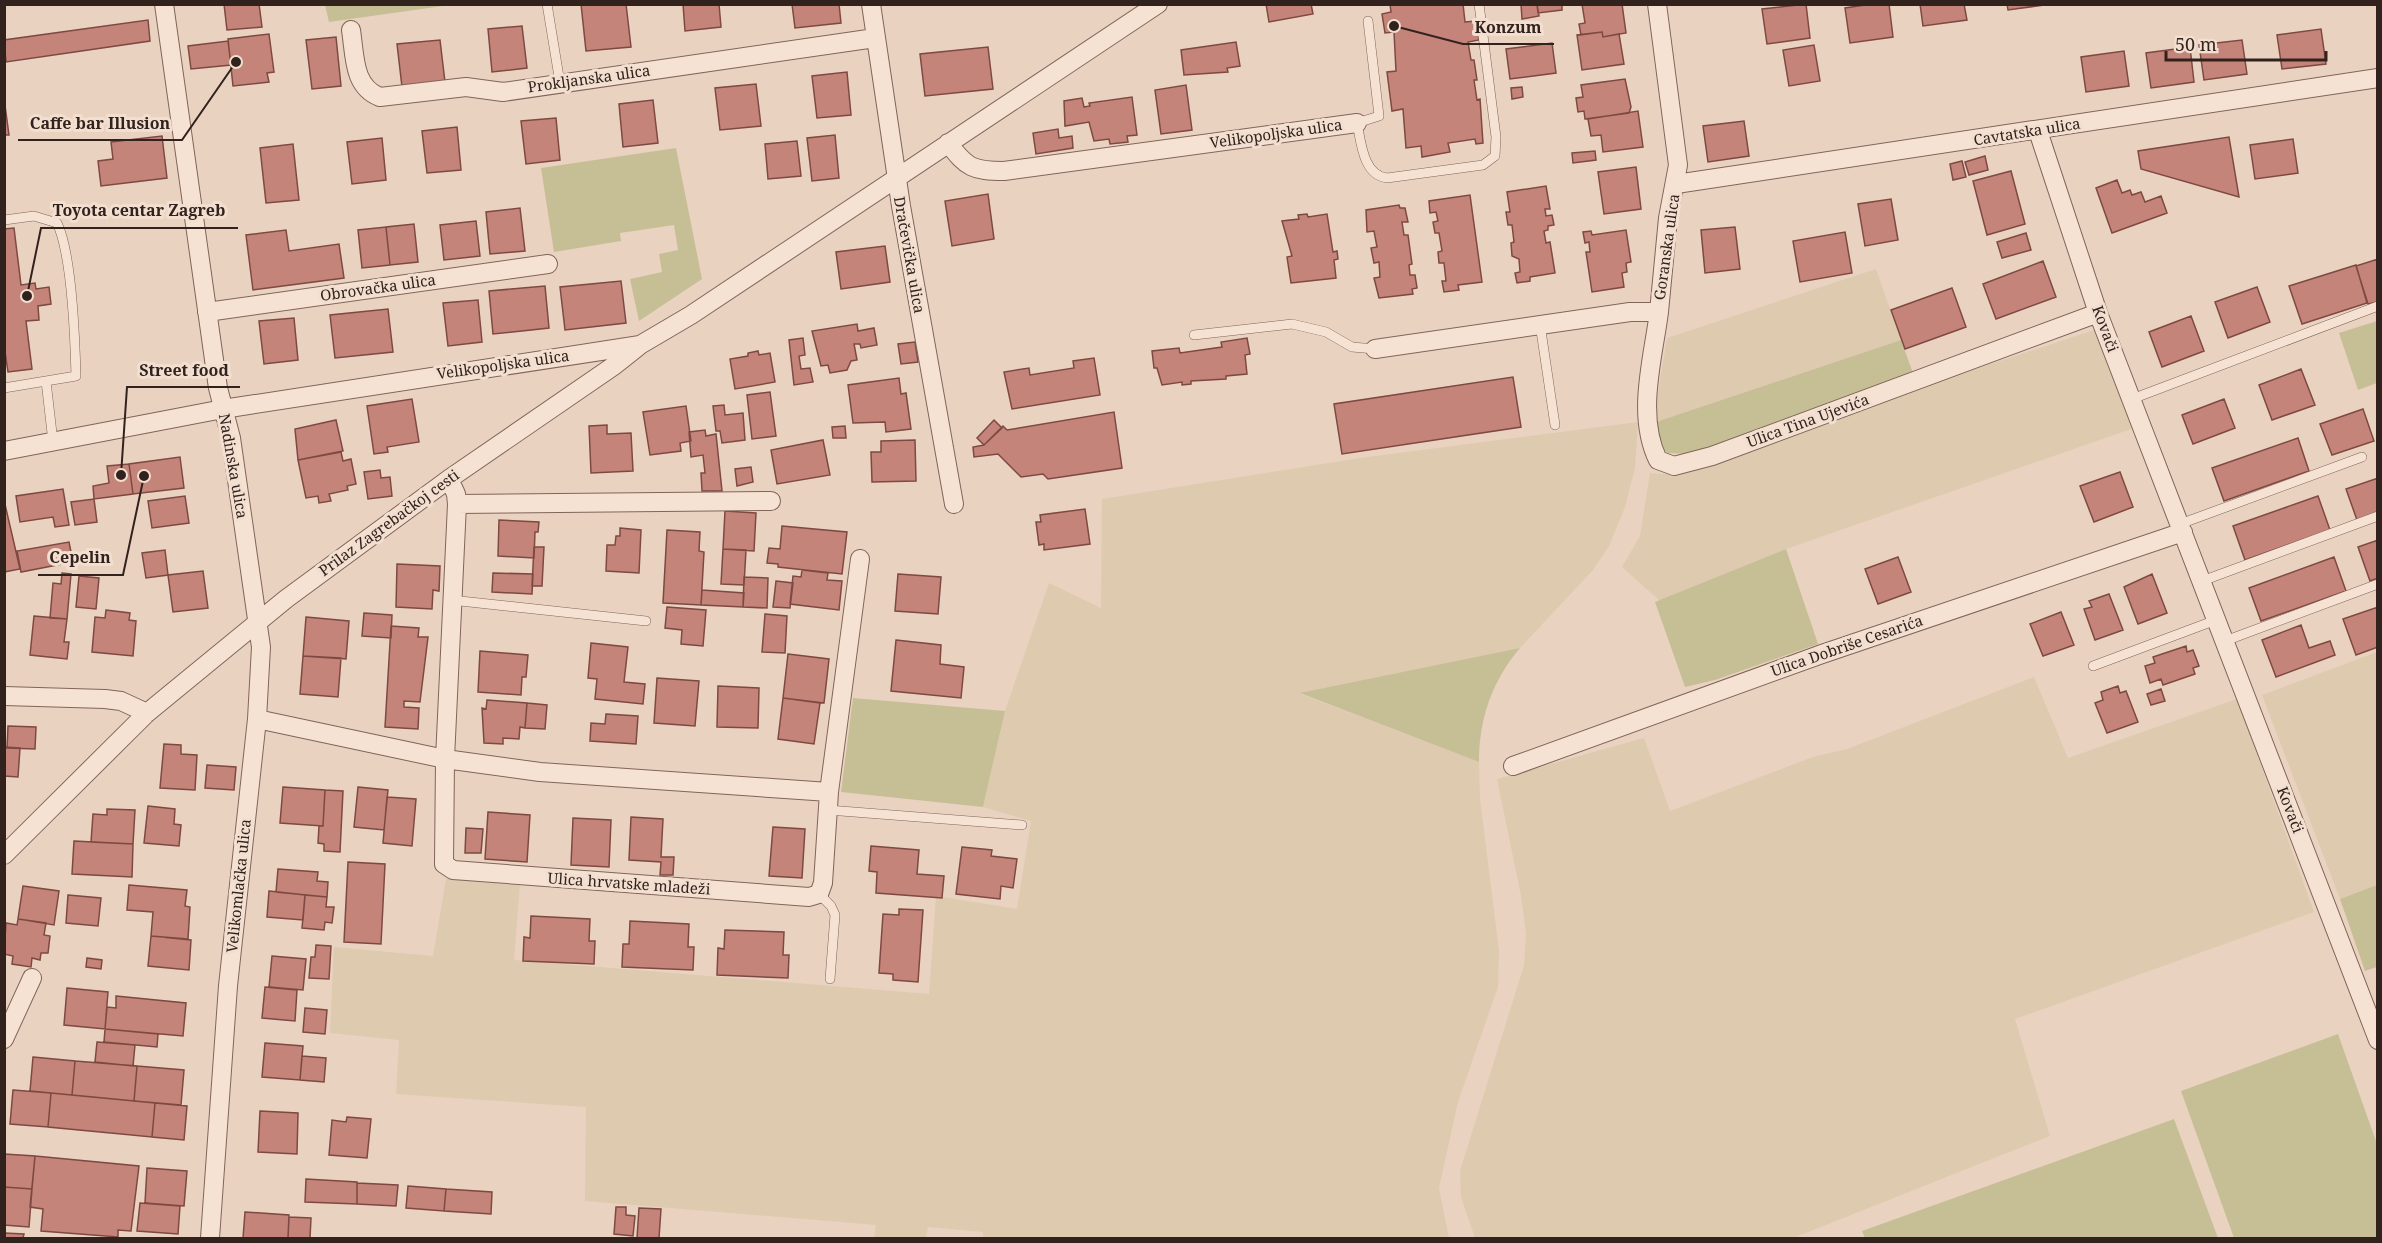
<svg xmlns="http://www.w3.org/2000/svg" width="2382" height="1243" viewBox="0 0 2382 1243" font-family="'Noto Serif',serif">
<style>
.farmland{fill:#decaaf}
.green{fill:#c6bf96}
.building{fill:#c58479;stroke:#7e4942;stroke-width:1.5}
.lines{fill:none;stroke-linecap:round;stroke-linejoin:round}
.service-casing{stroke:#81645a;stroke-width:10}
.minor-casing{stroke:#81645a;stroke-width:20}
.service{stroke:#f5e2d3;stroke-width:9}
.minor{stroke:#f5e2d3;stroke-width:18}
.labels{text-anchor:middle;stroke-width:6;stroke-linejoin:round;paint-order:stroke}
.street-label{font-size:15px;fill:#32221d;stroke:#f2dfd0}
.leader{fill:none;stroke:#32221d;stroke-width:2}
.callout-dot{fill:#32221d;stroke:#f2dfd0;stroke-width:2}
.callout-label{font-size:16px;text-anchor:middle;font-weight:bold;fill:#32221d;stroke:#f2dfd0;stroke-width:6;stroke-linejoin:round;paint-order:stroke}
</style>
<rect width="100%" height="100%" fill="#ead2c1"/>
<path class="farmland" d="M1876,269L1901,340L1653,423L1667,338Z
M2097,329L2137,427L1786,549L1660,601L1622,567L1640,536L1650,473L1676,475L1918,388Z
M1638,422L1635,468L1625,507L1609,546L1593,570L1520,648L1301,694L1479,762L1480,799L1499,951L1498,987L1458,1102L1439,1188L1449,1238H983V1232L928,1227L926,1238H874L876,1225L585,1201L586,1107L396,1094L399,1040L330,1033L334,947L433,956L446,879L520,885L514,960L929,994L936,896L1017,909L1031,821L983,807L1005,711L1049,583L1101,608L1102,499L1367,457Z
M2377,652V885L2340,899L2262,695Z
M2034,677L2068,758L2237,699L2314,912L2015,1019L2050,1136L1793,1238H1475L1461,1197L1460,1171L1524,965L1526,934L1521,896L1497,779L1644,738L1670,811L1813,757L1847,749Z"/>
<path class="green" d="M325,5V4L450,5L329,22Z
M676,148L702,279L639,321L630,279L662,272L659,254L678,250L674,225L620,233L621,241L554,252L541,168Z
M2377,321V383L2358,390L2339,333Z
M1901,340L1913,373L1688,454L1668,453L1657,445L1653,423Z
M1786,549L1818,644L1715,680L1685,687L1655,602Z
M1520,648C1492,681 1479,719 1479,762L1300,693Z
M853,698L1005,711L983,807L841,792Z
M2377,885V967L2365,971L2340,899Z
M2338,1034L2377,1144V1238H2234L2181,1091Z
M2174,1119L2218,1238H1865L1862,1231Z"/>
<path class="building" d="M224,4H259L262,27L227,30Z
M581,4H626L631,47L586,51Z
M683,4H719L721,27L685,31Z
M792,4H839L841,23L795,28Z
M1266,4H1311L1313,14L1269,22Z
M1390,4H1463L1465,22L1476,21L1479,40L1468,42L1471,60H1474L1477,80H1474L1477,100L1480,99L1483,143L1476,144L1475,139L1448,143L1450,152L1422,157L1421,146L1406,148L1403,109L1392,111L1387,72L1396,71L1394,32L1385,33L1382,14L1391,12Z
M1521,4H1537L1539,16L1522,19Z
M1537,4H1562V10L1538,13Z
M1582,4H1622L1626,33L1603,37L1602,32L1581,35L1579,24L1585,23Z
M1806,4L1810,38L1767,44L1762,9Z
M1872,4H1889L1893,37L1850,43L1845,8Z
M1920,4H1964L1967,20L1923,26Z
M2007,4H2051L2008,10Z
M148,20L150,41L6,62L4,40Z
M522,26L527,68L492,72L488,29Z
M2321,29L2326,64L2282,69L2277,35Z
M1602,32L1603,37L1619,34L1624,64L1582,70L1577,35Z
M269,34L274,72L267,73L269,82L233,86L228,39Z
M336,37L341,86L312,89L306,40Z
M440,40L445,82L402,87L397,44Z
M2242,40L2247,74L2204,80L2199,45Z
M228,41L231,65L191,69L188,46Z
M1236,42L1240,66L1227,68L1228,72L1184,75L1181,50Z
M1552,43L1556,73L1510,79L1506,49Z
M1814,45L1820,81L1789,86L1783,50Z
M988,47L993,89L925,96L920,54Z
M2190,47L2194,82L2151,88L2146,53Z
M2124,51L2129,86L2086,92L2081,57Z
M847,72L851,115L817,118L812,76Z
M1625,79L1631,107L1629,113L1585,119L1584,111L1578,112L1576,98L1583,97L1581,85Z
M756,84L761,126L720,130L715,88Z
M1186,85L1192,130L1161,134L1155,90Z
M1522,87L1523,97L1512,99L1511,88Z
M1132,97L1137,135L1127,136L1128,142L1110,144L1109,139L1094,141L1089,122L1065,126L1064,101L1082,98L1084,107L1090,106L1089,103Z
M4,98L9,135H4Z
M653,100L658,143L623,147L619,104Z
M1638,111L1643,147L1603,152L1601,135L1591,136L1588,119Z
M556,118L560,160L526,164L521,121Z
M1744,121L1749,156L1708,162L1703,126Z
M457,127L461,170L427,173L422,131Z
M1058,129L1059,138L1072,136L1073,148L1036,154L1033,133Z
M835,135L839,178L812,181L807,138Z
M162,136L167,178L101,186L98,161L113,159L111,142Z
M2229,137L2239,197L2141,169L2138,151Z
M382,138L386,180L352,184L347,142Z
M2293,139L2298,173L2255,179L2250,145Z
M797,141L801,176L768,179L765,144Z
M293,144L299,200L266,203L260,148Z
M1595,151L1596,160L1573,163L1572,153Z
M1985,156L1988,170L1969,175L1965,162Z
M1962,161L1966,177L1953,180L1950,164Z
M1636,167L1641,209L1604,214L1598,172Z
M2011,171L2025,224L1987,235L1973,181Z
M2117,180L2122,193L2130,190L2132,195L2141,192L2145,202L2161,196L2167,213L2112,233L2096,188Z
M1546,186L1550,209H1545L1546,216L1552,215L1554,225L1548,226V230L1544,231L1546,243L1550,242L1555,273L1530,277V281L1517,283L1515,273L1520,272L1519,259L1512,256L1511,243L1514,242L1512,225H1508L1506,212H1510L1507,192Z
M988,194L994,239L952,246L945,201Z
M1470,195L1482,282L1458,285L1459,290L1444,292L1442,281H1446L1444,263H1439L1438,252L1442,251L1439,233H1435L1433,222L1438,221L1436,212L1430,213L1429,201Z
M1891,199L1898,240L1865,246L1858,204Z
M1399,205L1400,208H1405L1408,222H1402L1404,235H1408L1412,264L1409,265L1410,275H1415L1417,288L1412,289L1413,294L1379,298L1374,278L1380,277L1379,262L1374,263L1371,248L1377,247L1374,231L1367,232L1366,210Z
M520,208L525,251L490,254L486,212Z
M1307,214L1308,217L1327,214L1333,252L1337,251L1338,259L1334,260L1336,278L1291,283L1287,257L1292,256L1282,221L1299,219L1298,215Z
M476,221L480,256L444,260L440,225Z
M414,224L418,262L390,265L386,227Z
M386,227L390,265L362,268L358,230Z
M1735,227L1740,269L1705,273L1701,230Z
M14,228L21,285L35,283L36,289L49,287L51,304L38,306L39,320L26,321L32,369L8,372L4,345V229Z
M286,230L289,251L339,244L344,278L253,290L246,235Z
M1626,230L1631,262L1626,263L1627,272L1622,273L1624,287L1592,292L1586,252H1590L1589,242L1585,243L1583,232L1591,231L1592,235Z
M1845,232L1852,273L1800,282L1793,241Z
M2026,233L2031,250L2002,258L1997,242Z
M885,246L890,282L841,289L836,252Z
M2378,259V302L2368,304L2356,266Z
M2043,261L2056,297L1996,319L1983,284Z
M2356,265L2367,303L2302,324L2289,286Z
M621,281L626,323L565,330L560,287Z
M545,286L549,328L493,334L489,291Z
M2257,287L2270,322L2228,338L2215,302Z
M1952,288L1966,327L1905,349L1891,310Z
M478,300L482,342L448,346L443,303Z
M388,309L393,352L335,358L330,315Z
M2191,316L2204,351L2162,367L2149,332Z
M294,318L298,360L264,364L259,321Z
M857,324L858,331L874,328L877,345L861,348L860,344H854L857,360L851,361L847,370L830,373L828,365L821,366L812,331Z
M803,338L805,355L799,356L801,369L810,368L813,382L794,385L789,340Z
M1247,338L1250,354L1245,355L1247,374L1226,376V379L1191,381V384L1182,385V382L1162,385L1157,368H1154L1152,351L1179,348L1180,353L1222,347L1221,342Z
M915,342L918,362L901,364L898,344Z
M758,351L759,355L770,353L775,382L735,389L730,359L748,356V353Z
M1094,358L1100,395L1012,409L1004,372L1029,368L1030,375L1074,368L1073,361Z
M2301,369L2315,405L2272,420L2259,385Z
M1513,377L1521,427L1342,454L1334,404Z
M899,378L901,394L906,393L911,429L886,432L885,422L853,423L848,385Z
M770,392L776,436L752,439L747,395Z
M412,399L419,442L387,447L388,452L374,454L367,406Z
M2224,399L2235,428L2193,444L2182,415Z
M724,405L725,415L743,413L745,440L722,443L720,431H716L713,406Z
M686,406L691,441L680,443L681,451L650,455L643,412Z
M2363,409L2374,441L2332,455L2320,424Z
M1114,412L1122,468L1048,479L1043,474L1021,477L998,454L974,457L973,447L984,445L1003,426L1007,430Z
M336,420L343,451L298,460L295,429Z
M994,420L1002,428L984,445L977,438Z
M607,425V434L631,433L633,471L591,473L589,426Z
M845,426L846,438H833L832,427Z
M705,430L706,436L716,434L722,491H702L701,473H705L703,455L691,457L689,432Z
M2298,438L2309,471L2224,501L2212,468Z
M823,440L830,475L777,484L771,450Z
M915,440L916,481L872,482L871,452H881V441Z
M341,452L343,461L351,459L356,484L347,486L348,490L329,494L331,501L319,503L318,496L306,498L298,460Z
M180,457L184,488L133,494L129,464Z
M129,464L133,494L94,499L93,486L109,483L107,466Z
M751,467L753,482L737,486L735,469Z
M380,470L381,478L390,477L392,496L368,499L364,472Z
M2120,472L2133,507L2094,522L2080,486Z
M2378,478V513L2357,520L2346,489Z
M63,489L69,525L55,527L53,517L20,522L16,496Z
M185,496L189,523L152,528L148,501Z
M2318,496L2330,530L2245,560L2233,526Z
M94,499L97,522L75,525L71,502Z
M4,500L20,569L4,572Z
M1085,509L1090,544L1044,550V544L1039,545L1036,522H1041L1040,515Z
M725,511L756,513L754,551L723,549Z
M499,520L539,522L538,532H535L534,558L498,556Z
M782,526L847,532L842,574L778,567V564L767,563L769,548L780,549Z
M620,528L641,530L639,573L606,571L607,545H615L616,536H620Z
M667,530L700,532L699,551L704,552L701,605L663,603Z
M2378,540V578L2370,581L2358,547Z
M69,542L73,562L21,572L17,551Z
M534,547H544L542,586H532Z
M723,549L746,550L744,585L721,584Z
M165,550L168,575L146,578L142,553Z
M1898,557L1911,592L1878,604L1865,569Z
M2334,557L2346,591L2261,621L2249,588Z
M397,564L440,566L439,591L433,590L432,609L396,607Z
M802,570L828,573L827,580L842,581L839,610L790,604L793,576L801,577Z
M203,571L208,608L173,612L168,575Z
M62,573L71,574L67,619L50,618L53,583L61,584Z
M493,573L533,574L532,594L492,592Z
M898,574L941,577L938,614L895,611Z
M2152,574L2167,613L2138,624L2124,587Z
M79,576L99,578L96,609L76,607Z
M744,577L768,578L767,608L743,607Z
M776,581L793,583L790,608L773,607Z
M702,590L744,593L743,607L701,605Z
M2109,594L2123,630L2095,640L2084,609L2092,607L2089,601Z
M667,607L706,610L703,646L681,644L682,630L665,628Z
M2378,607V647L2356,655L2343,619Z
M106,610L130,613L129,620L136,621L133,656L92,652L95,617L105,618Z
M2061,612L2074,645L2043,656L2030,624Z
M364,613L392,615L391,638L362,636Z
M765,614L787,616L785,653L762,652Z
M34,616L67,619L64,642H69L67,659L30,655Z
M306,617L349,621L346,659L303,656Z
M2301,625L2309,648L2330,641L2335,655L2276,677L2262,640Z
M391,626L419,628L418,637H428L420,702L404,701V707L419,708L418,729L385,727Z
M896,640L941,645L940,664L964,667L961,698L891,691Z
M591,643L628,647L624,682L645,684L643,704L595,699L597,679L588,678Z
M2186,646L2187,652L2193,650L2199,666L2193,668L2195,674L2163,685L2161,679L2150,683L2145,666L2155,663L2153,657Z
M480,651L528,655L526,677H522L521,695L478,692Z
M788,654L829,659L824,703L783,698Z
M303,656L341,658L338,697L300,694Z
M657,678L699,681L695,726L654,723Z
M718,686L759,688L758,728L717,727Z
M2118,686L2120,693L2126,691L2138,722L2107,733L2095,703L2103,700L2101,692Z
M2161,689L2165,701L2151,705L2147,694Z
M783,698L820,703L814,744L778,739Z
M487,700L527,703L525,728L520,727L519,739L503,738V744L484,743L482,708L486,709Z
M527,703L547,705L545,729L525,728Z
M606,714L638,716L636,744L590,741L591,723L605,724Z
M8,726L36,727L35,749L7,748Z
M164,744L181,745V754L197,755L195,790L160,788Z
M4,747L20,748L18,777L4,776Z
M207,765L236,767L234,790L205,788Z
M283,787L325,790L323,826L280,823Z
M358,787L388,790L384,830L354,827Z
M325,790L343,791L340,852L324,851V844L318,843L319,826H323Z
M387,797L416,799L412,846L383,843Z
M148,806L175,809L174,824L181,825L179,846L144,843Z
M107,809L135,810L133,844L91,842L93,814L107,815Z
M488,812L530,815L527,862L485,859Z
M631,817L663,819L661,857H674L673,875H660L661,862L629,860Z
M573,818L611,820L609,867L571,865Z
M773,827L805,829L802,878L769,876Z
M466,828L483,829L481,853H465Z
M74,841L133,844L132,877L72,874Z
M871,846L919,850L917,874L944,876L942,898L876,893L877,872L869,871Z
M962,847L992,850L991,856L1017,859L1013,888L1001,886L1000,899L956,894Z
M348,862L385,864L381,944L344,942Z
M278,869L318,872L317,881L328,882L327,897L276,892Z
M129,885L187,890L185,906L190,907L188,939L151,936L153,912L127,910Z
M23,886L59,891L54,925L18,919Z
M269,891L305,895L303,920L267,917Z
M68,895L101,898L98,926L66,923Z
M305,895L327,897L326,907H334L332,923L325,922L324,930L302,928Z
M899,909L923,910L918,982L893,980V974L879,973L883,914L899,915Z
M531,916L590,919L589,941H595L594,964L523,961L524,937L530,938Z
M18,919L46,923L44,935L50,936L48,953H41L40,960L32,958L31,967L12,964L13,956L4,954L6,923L17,925Z
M630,921L689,924L688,947H694L693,970L622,967L623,944H629Z
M725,930L784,932L783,955H789L788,978L717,975L718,948L724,949Z
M151,936L191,940L189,970L148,966Z
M316,945L331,946L329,979L309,978L311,957H315Z
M272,956L306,959L303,990L269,987Z
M87,958L102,960L101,969L86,967Z
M265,987L297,990L295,1021L262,1018Z
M67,988L108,992L105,1029L64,1025Z
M116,996L186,1003L183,1036L105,1029L107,1007L116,1008Z
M305,1008L327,1010L325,1034L303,1032Z
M105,1029L158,1034L157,1047L104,1042Z
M97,1042L135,1045L133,1066L95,1062Z
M265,1043L303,1046L300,1080L262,1077Z
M302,1056L326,1058L324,1082L300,1080Z
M33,1057L75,1061L72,1095L30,1091Z
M75,1061L137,1066L134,1101L72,1095Z
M137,1066L184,1070L181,1105L134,1101Z
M13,1090L51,1093L48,1127L10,1124Z
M51,1093L155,1103L152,1137L48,1127Z
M155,1103L187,1106L184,1140L152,1137Z
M260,1111L298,1113L297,1154L258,1152Z
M347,1117L371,1119L367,1158L329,1155L332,1120L346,1122Z
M4,1154L35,1156L32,1189L4,1187Z
M35,1156L139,1166L131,1231L118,1230V1237L41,1231L43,1209L30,1207Z
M147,1168L187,1171L184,1206L145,1203Z
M306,1179L357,1182V1204L305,1202Z
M357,1183L398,1185L396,1206L357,1204Z
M408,1186L446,1189L444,1211L406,1208Z
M4,1187L32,1189L29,1227L4,1225Z
M446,1189L492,1192L491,1214L444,1211Z
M140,1203L180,1206L178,1234L137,1231Z
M616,1207H626V1215L635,1216L633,1236L614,1234Z
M639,1208L661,1209L659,1238H637Z
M245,1212L289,1215L288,1238H243Z
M289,1217L311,1218L310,1238H288Z
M4,1233L24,1234L23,1238H4Z"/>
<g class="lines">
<g class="service-casing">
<path id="service" d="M547,4L560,83
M1368,21L1379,116L1357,123C1361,142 1363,175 1387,178L1483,165L1495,156L1496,137L1479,4
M4,220L34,216L57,223C72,254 75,339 76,376L4,388
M1540,324L1555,425
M1194,335L1292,324L1326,332L1352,347L1375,349
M46,381L53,442
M2132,399L2378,306
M2180,524L2362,457
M2202,581L2378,516
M451,600L646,621
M2225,641L2378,584
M2093,666L2216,620
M828,810L1022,825
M819,894L831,906L835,915L830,979"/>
</g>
<g class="minor-casing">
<path id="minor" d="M164,4L218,388L231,438L261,647L257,719L228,986L210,1238
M871,4L901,206L954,504
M351,30C355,56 353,87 380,97L466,87L503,92L875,38
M2038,131L2098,313L2378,1040
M948,143C967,168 973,171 1004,171L1357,123
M1676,184L2378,78
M207,312L548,264
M1659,312C1653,359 1636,415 1658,460L1674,466L1712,456L2098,313
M1375,349L1630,312H1659L1668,218L1678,165L1657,4
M4,451L223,409L640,345L691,315L1158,4
M449,479L456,494L457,504L445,759L444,864L453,870L809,897L819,894L823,883L829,792
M457,504L771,501
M4,696L105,699L121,701L147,713
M257,719L445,759L540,772L829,792L860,559
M1513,766L1822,654L2183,532
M4,855L147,713L286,599L449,479L615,365L639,346
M4,1039L32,978"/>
</g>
<use href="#service" class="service"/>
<use href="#minor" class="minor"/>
</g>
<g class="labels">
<g class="street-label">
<text transform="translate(589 79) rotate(-8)" y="5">Prokljanska ulica</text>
<text transform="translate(2027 132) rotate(-9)" y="5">Cavtatska ulica</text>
<text transform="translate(1276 134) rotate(-8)" y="5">Velikopoljska ulica</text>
<text transform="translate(1667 247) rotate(-82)" y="5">Goranska ulica</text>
<text transform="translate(909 255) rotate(80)" y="5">Dračevička ulica</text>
<text transform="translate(378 288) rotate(-8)" y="5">Obrovačka ulica</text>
<text transform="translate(2105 329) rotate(70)" y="5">Kovači</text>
<text transform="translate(503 365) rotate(-8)" y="5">Velikopoljska ulica</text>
<text transform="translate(1808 421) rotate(-20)" y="5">Ulica Tina Ujevića</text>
<text transform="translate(233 466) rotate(80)" y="5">Nadinska ulica</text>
<text transform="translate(389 523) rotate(-36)" y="5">Prilaz Zagrebačkoj cesti</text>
<text transform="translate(1847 646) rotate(-19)" y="5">Ulica Dobriše Cesarića</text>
<text transform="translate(2290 810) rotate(69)" y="5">Kovači</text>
<text transform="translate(629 884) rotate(4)" y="5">Ulica hrvatske mladeži</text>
<text transform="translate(239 886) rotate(-84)" y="5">Velikomlačka ulica</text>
</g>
</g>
<path class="leader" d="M1394 26L1463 44H1554M236 62L182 140H18M27 296L41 228H238M121 475L127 387H240M144 476L123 575H38"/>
<g class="callout-dot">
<circle cx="1394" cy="26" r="6"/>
<circle cx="236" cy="62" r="6"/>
<circle cx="27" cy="296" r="6"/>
<circle cx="121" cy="475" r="6"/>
<circle cx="144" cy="476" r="6"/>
</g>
<g class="callout-label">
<text x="1508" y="33">Konzum</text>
<text x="100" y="129">Caffe bar Illusion</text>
<text x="139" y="216">Toyota centar Zagreb</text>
<text x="184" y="376">Street food</text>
<text x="80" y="563">Cepelin</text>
</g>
<rect width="2382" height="1243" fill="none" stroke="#32221d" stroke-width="12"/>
<path d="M2166 51v9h160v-9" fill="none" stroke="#32221d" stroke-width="3"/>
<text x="2175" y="51" font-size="18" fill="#32221d" stroke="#f2dfd0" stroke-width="4.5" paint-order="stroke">50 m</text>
</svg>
